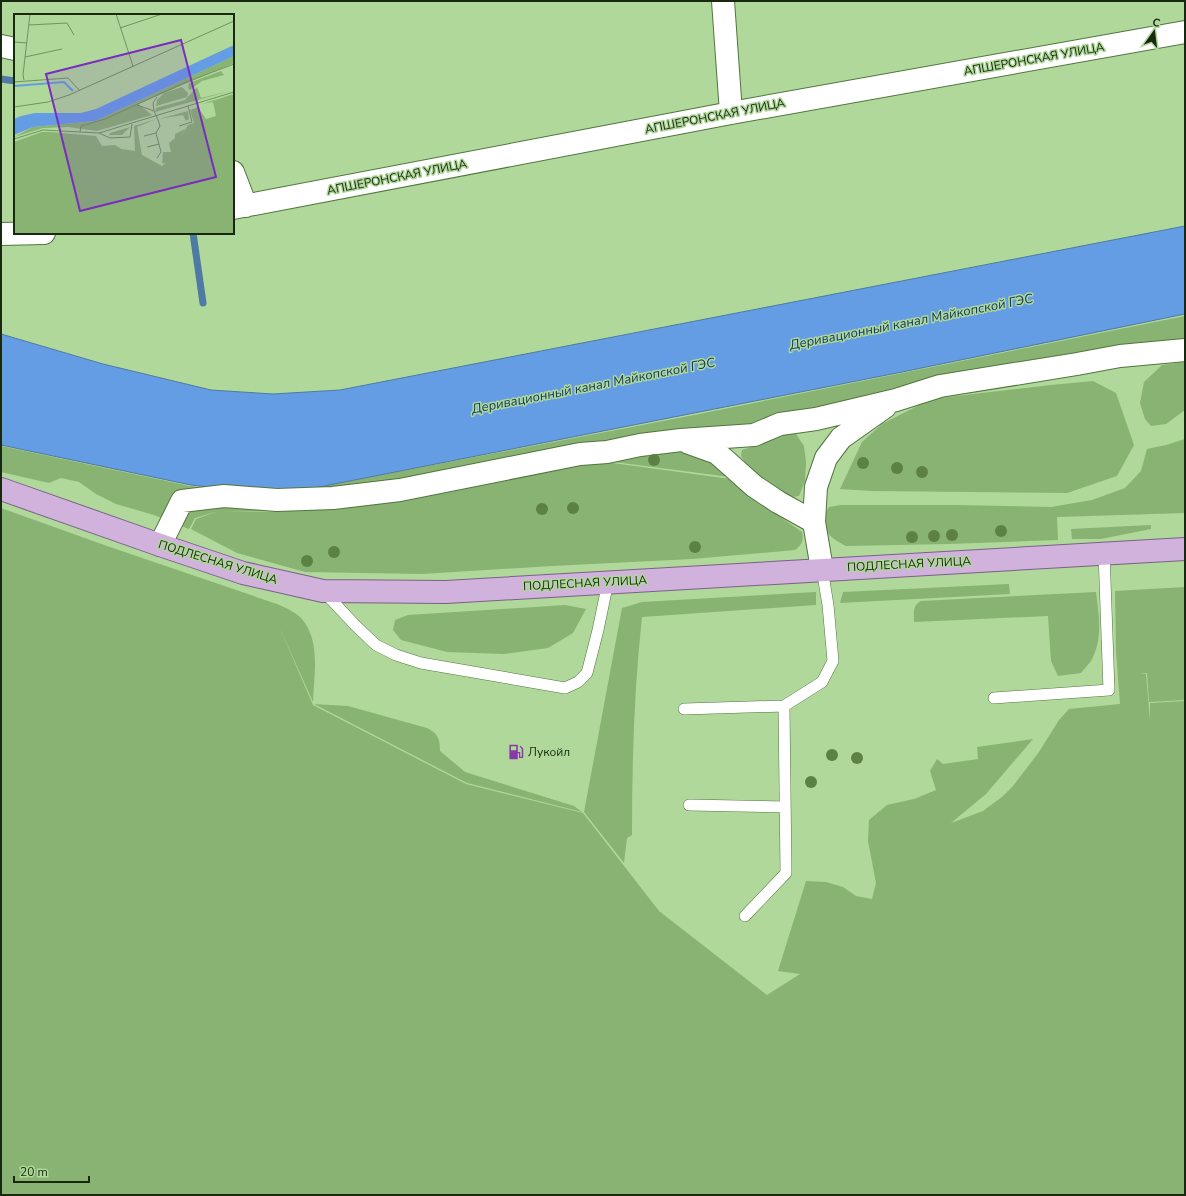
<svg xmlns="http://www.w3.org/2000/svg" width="1186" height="1196" viewBox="0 0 1186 1196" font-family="'Nunito Sans',sans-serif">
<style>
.green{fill:#89b372}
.water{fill:#659de4;stroke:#4e7aa4}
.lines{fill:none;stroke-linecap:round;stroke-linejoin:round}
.stream{stroke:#4e7aa4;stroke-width:7}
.service-casing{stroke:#51763d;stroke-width:12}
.minor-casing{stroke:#51763d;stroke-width:24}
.primary-casing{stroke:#7b6086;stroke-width:24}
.service{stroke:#fff;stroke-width:11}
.minor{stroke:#fff;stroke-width:22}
.primary{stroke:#d0b2dd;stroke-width:22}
.tree{fill:#5c8145}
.labels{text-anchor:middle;stroke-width:3;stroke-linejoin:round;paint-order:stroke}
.street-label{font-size:12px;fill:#192810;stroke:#afd89a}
.poi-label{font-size:12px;fill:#192810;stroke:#afd89a;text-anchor:start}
.water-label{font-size:13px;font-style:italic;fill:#113764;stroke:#afd89a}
.inset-river{fill:none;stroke:#659de4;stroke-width:2}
.inset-road{fill:none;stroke:#739263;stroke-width:1}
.view{fill:#7b2cbf;fill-opacity:0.15;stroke:#7b2cbf;stroke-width:2}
.inset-edge{fill:none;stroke:#192810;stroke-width:2}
</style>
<rect width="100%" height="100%" fill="#afd89a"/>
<path class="green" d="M1185,316V343L744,428L701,432L737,478L599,460L388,500L279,511H220L279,512L387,501L598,461L738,480L766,507L802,532C804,540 802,545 795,550L692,559L552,566L422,574L305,572L237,553L191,529L196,519L219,511L195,518L189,529L154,515L116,504L96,494L79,482L61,478L49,483L1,472V446L190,486L244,491L313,488L689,416Z
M1185,362V410L1166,424L1151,426L1145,419L1140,403L1144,382L1162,365Z
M1093,381L1116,393L1134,445L1117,476L1067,493L872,491L840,489L862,442L882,424L931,399L1051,385Z
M784,430L796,434L804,446L806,462L805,481L799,496L786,498L753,474L741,456L742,450L760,444Z
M1185,439V513L1057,517L1058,540L949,544L846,546C828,537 816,526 829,507L841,505H956L1051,507L1092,500L1125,488L1141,471L1147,449L1166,445Z
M1,508L107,546L277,604C286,608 295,612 301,618C321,640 314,675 313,702L278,624L313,705L466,784L583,813L659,911L767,995L800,974L778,971L806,881L826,882L843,887L856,896L872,899L876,883L868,841L869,820L887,805L914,799L936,790L930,771L937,759L943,764L978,759L977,747L1033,739L986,794L951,823L983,811L1002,797L1013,786L1039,752L1059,720L1069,709L1120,704L1116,651L1115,591L1185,587V700L1149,702L1147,673L1140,674H1146L1150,720V703L1185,701V1195H1Z
M1151,525V529L1101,539H1072L1071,529Z
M1009,584L1010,594L840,603L843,592Z
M816,592V605L642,617C634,690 632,762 632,835L627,838L624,863L584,812L622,608L642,602Z
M1096,592C1099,615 1103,640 1091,661C1088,665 1084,669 1081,673L1058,676L1051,661L1048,616L914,622C914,613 912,606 921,601Z
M565,605L586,609L573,633L548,648L504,654L447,652L401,640L393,630L395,620L408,615Z
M314,704L348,706L427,728C438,734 440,738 440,751L465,772L574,806L582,812L467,783Z"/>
<path class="water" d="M1185,226V314L902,372L314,488L245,491L191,485L1,445V334L103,364L211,390L273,394L340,390Z"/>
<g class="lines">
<path class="stream" d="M1,79L15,81
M193,233L203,303"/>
<g class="service-casing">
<path id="service" d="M324,592L356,626L376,645L396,655L421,663L565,688L578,682L587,673L598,630L608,582
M994,698L1109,690L1104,553
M684,709L784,706
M689,805L785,807
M745,916L786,873L784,706L822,682L833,661L828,605L822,569"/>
</g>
<g class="minor-casing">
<path id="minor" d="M723,1L731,113
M1,46L15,49
M233,172L246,206
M233,208L731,113L1185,32
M1,234L44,233
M689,443L717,453L754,486L778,502L814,522L822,569
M814,522L816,487L826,458L841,438L885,407
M160,545L182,501L224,496L277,500L333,498L400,490L580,454L607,452L640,445L681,440L754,435L780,424L816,419L896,400L940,386L1077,364L1120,356L1185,350"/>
</g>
<g class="primary-casing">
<path id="primary" d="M1,489L160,545L243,573L323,591L446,592L1185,549"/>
</g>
<use href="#service" class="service"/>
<use href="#minor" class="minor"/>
<use href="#primary" class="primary"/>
</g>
<g class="tree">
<circle cx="654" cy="460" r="6"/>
<circle cx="863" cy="463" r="6"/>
<circle cx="897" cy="468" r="6"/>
<circle cx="922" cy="472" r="6"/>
<circle cx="573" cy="508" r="6"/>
<circle cx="542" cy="509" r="6"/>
<circle cx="1001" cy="531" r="6"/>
<circle cx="952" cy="535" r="6"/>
<circle cx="934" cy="536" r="6"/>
<circle cx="912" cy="537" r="6"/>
<circle cx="695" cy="547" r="6"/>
<circle cx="334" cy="552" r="6"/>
<circle cx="307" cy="561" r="6"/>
<circle cx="832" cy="755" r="6"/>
<circle cx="857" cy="758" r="6"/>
<circle cx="811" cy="782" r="6"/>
</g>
<defs>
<g id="fuel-bare" transform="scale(1.2)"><path d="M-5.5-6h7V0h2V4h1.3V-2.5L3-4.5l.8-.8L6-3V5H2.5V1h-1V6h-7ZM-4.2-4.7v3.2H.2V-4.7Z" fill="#8939a8" stroke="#afd89a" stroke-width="2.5" paint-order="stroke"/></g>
</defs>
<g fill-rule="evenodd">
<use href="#fuel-bare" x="516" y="752"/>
</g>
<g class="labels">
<g class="street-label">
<text transform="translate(1034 59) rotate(-10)" y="4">АПШЕРОНСКАЯ УЛИЦА</text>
<text transform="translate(715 116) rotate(-11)" y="4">АПШЕРОНСКАЯ УЛИЦА</text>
<text transform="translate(397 177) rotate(-11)" y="4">АПШЕРОНСКАЯ УЛИЦА</text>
<text transform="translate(218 562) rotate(17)" y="4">ПОДЛЕСНАЯ УЛИЦА</text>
<text transform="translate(909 564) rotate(-3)" y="4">ПОДЛЕСНАЯ УЛИЦА</text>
<text transform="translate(585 583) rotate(-3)" y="4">ПОДЛЕСНАЯ УЛИЦА</text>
</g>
<g class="poi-label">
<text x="528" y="756">Лукойл</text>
</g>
<g class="water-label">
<text transform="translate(911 321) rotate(-11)" y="5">Деривационный канал Майкопской ГЭС</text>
<text transform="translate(593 385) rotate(-11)" y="5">Деривационный канал Майкопской ГЭС</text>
</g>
</g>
<g transform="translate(14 14)">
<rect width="220" height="220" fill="#afd89a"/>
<path d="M220,42V49L124,90L138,101L83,117L54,113L29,114L0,123L19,113L81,107ZM207,57L210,61L188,67L176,76L174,74L175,69ZM168,73L174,79L173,83L142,92L143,86L150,79ZM183,73L187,84L216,77L141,98L142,94L171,86ZM220,80V220H0V128L28,118H37L82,122L88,132L101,131L107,135L121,137L120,112L142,105L123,113L128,141L148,152L151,149H148L149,138H157L155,129L161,124V120L171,115L165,126L174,111L180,109L176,96L184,93L192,105L202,102L199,88L188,90ZM174,97L175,105L172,107L169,101L145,105ZM116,113L108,121H95L96,119Z" fill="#89b372"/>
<path d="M220,31V42L81,107L19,113L0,121V105L7,102L21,99H67L82,95Z" fill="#659de4"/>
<path class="inset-river" d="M0,72L50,68L59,77"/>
<path class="inset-road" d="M102,0L119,52M15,11L53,9L60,21M106,14L148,0M0,28L13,29M11,43L48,35M10,66L9,61L16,0M0,68L54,64L66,77M123,91L140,97L144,106L146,112L142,119L147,138L143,144M0,93L34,88L55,81L220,7M140,97L139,89L143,83M165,112L178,108L174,92M66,118L67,112L91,105L170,69L220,50M85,119L96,124L116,123L118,110M130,122L142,119M0,125L29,116L85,119L220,78M133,133L145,130"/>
<path class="view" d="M167,26L202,163L66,197L32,60Z"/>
<rect width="220" height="220" class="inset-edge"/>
</g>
<rect width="1186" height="1196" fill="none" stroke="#192810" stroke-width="4"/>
<g transform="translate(1154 32) rotate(14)" stroke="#afd89a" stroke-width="3" paint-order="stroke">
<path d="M0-3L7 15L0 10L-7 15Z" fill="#192810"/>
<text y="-6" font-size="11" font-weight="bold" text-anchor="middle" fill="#192810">С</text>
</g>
<path d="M14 1176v6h75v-6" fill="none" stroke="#192810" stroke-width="2"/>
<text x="20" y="1176" font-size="12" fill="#192810" stroke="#afd89a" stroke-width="3" paint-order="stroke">20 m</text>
</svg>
